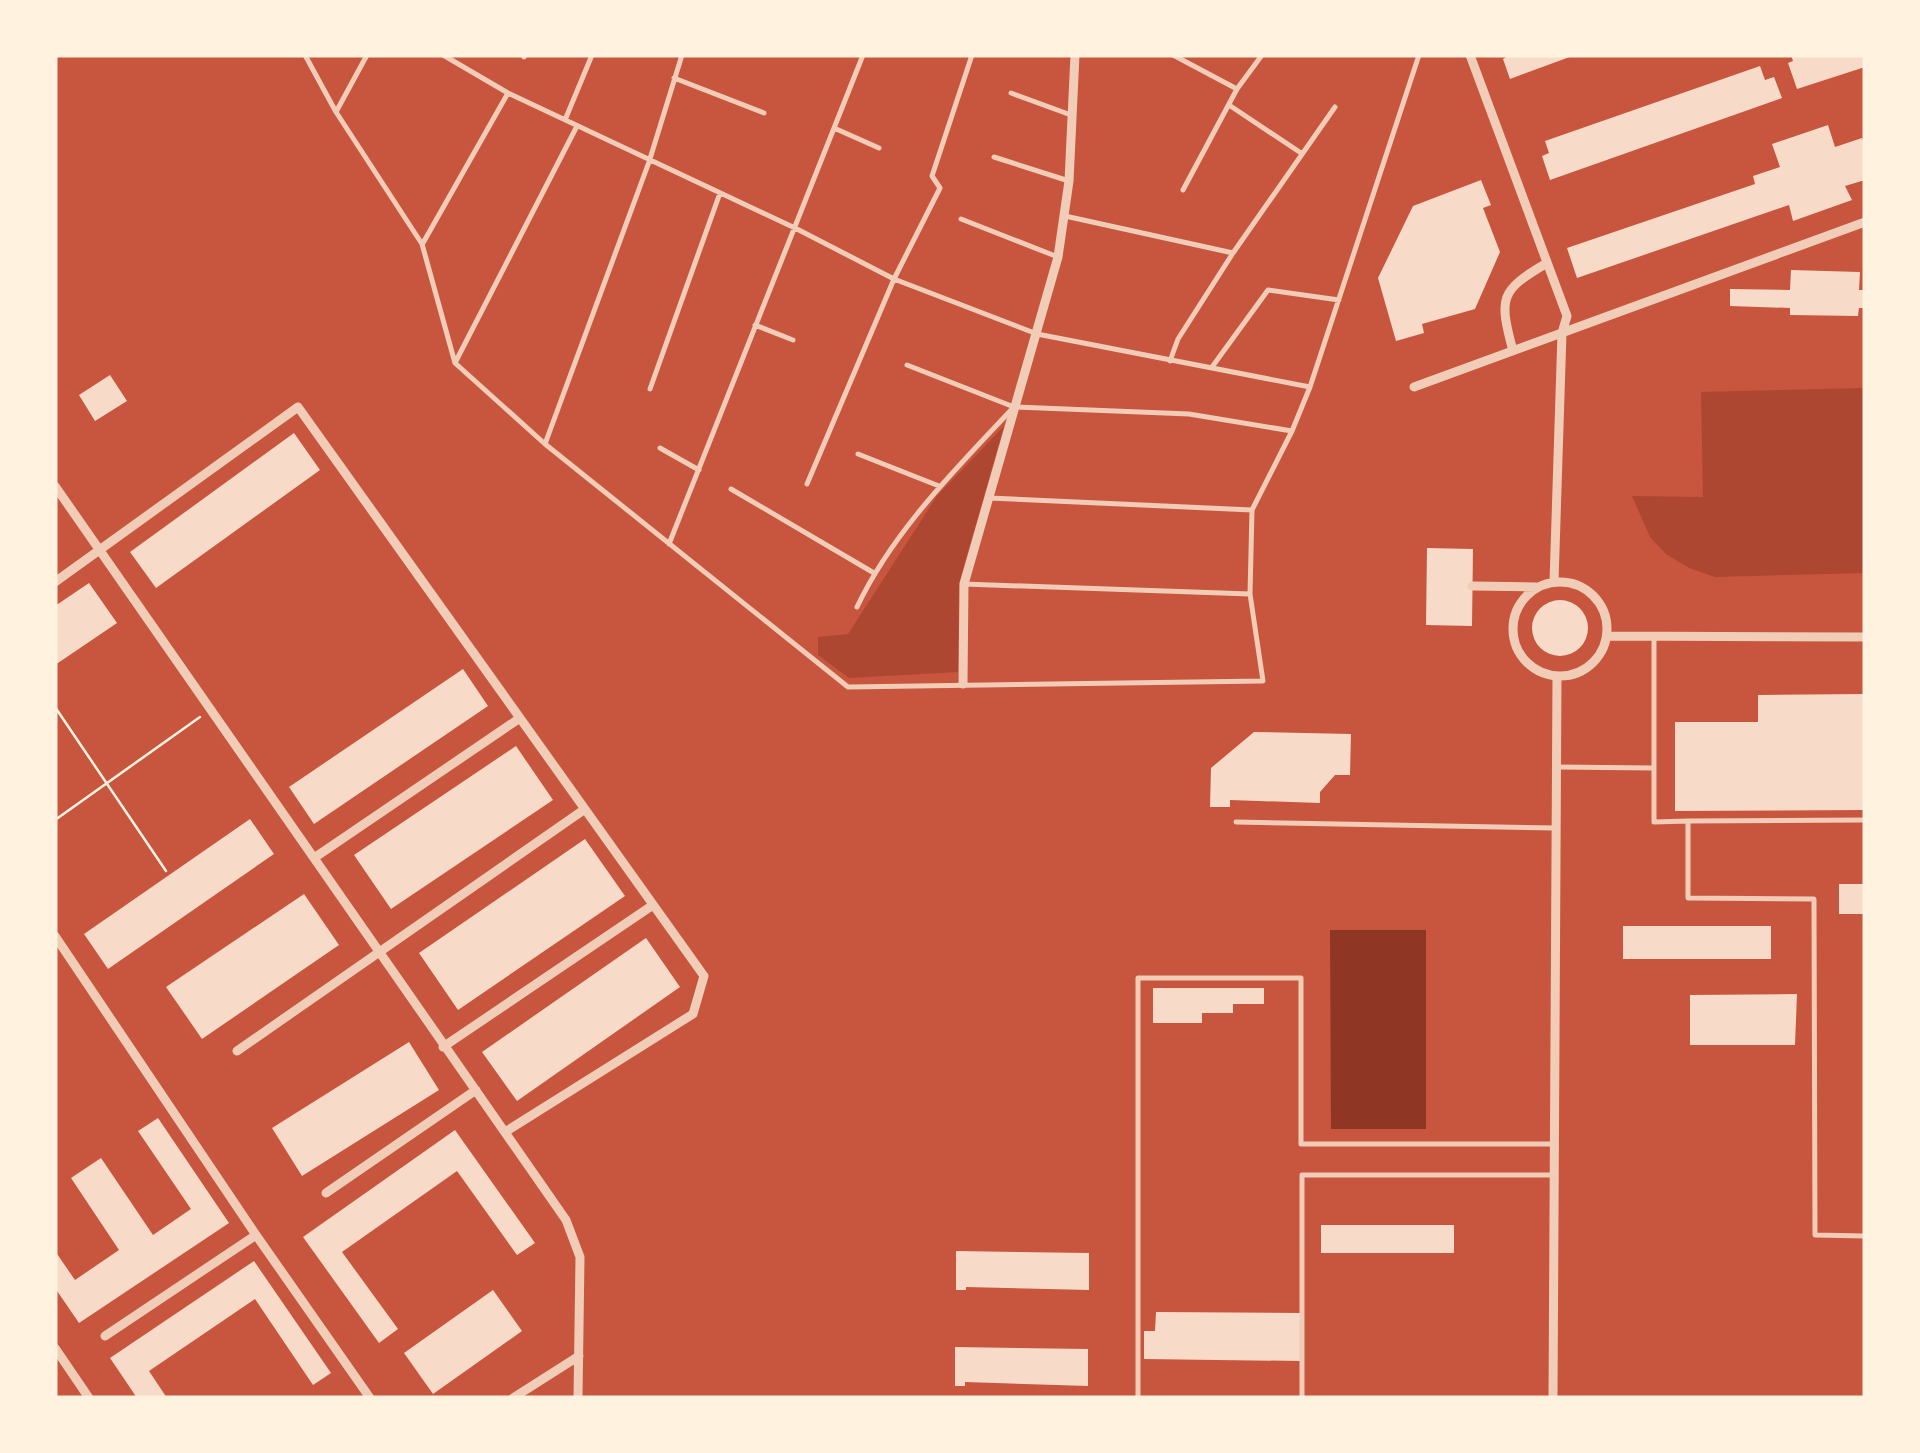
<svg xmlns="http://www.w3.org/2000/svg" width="1920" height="1453" viewBox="0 0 1920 1453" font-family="'Roboto Serif',serif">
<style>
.green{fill:#ae4732}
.water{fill:#8f3625}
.building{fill:#f7dbc8}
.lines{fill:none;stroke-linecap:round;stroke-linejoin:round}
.path{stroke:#fff3e0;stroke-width:2.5}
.service{stroke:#f1ccb7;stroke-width:5}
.minor{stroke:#f1ccb7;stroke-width:9}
</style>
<rect width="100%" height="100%" fill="#c8553d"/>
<path class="green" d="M1865,388V573L1715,577L1689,568L1666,554L1650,537L1632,496L1703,497L1701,392Z
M1004,426L959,583L958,672L849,678L818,655V637L848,634L937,496Z"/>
<path class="water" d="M1330,930H1426V1129H1331Z"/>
<path class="building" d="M1509,55H1575L1510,79L1503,59Z
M1791,55H1865V67L1797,89L1788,63L1793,61Z
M1760,66L1765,80L1774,77L1782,98L1550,180L1542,156L1549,153L1545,141Z
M1828,125L1835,147L1862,138L1865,147V180L1845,186L1852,200L1793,221L1789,205L1577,278L1567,248L1755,184L1753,176L1780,167L1772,144Z
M1481,180L1491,205L1483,208L1500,252L1475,309L1422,324L1424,333L1396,341L1378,278L1413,206Z
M1791,270L1860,272L1859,290H1865V308H1859L1858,316L1790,315V308L1730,306V289L1790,290Z
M110,375L127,401L95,421L79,395Z
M294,433L320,470L156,588L130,552Z
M1427,548L1473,549L1472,626L1426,625Z
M89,583L117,623L55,665V606Z
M1532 628a28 28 0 1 1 56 0a28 28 0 1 1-56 0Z
M463,669L488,706L314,824L289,787Z
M1865,694V810L1675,811V722H1758V695Z
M1254,732L1351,734L1350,775H1335L1320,792V803L1230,800V807H1210L1211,768Z
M516,746L553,800L391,909L354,855Z
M250,819L274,854L108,969L84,934Z
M585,839L625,896L458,1010L419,953Z
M1839,884H1865V914H1839Z
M304,894L339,945L202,1039L166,987Z
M1623,926H1771V959H1623Z
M646,938L680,987L517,1101L482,1052Z
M1153,988H1264V1004H1233V1013H1202V1023H1153Z
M1797,994L1795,1045H1690V995Z
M409,1042L439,1090L302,1176L272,1128Z
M158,1118L229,1223L79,1323L55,1288V1251L75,1280L119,1250L71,1178L101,1158L153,1235L191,1209L138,1131Z
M455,1130L535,1243L517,1255L457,1171L342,1252L398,1329L379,1343L303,1237Z
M1321,1225H1454V1253H1321Z
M956,1251L1089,1253V1290L966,1287V1290H956Z
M254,1261L331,1373L313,1385L255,1299L149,1371L167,1398H137L110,1358Z
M493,1290L522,1331L433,1394L404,1353Z
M1156,1312L1301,1313L1300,1361L1144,1359V1331H1155Z
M955,1347L1088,1349V1386L965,1382V1386H955Z"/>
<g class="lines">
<path class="path" d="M55,707L166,871
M55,820L200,717"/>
<path class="service" d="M305,55L336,112L422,244L455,363L545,444L848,687L1263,681L1250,594L1252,510L1292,431L1310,387L1419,55
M443,55L508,93L795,228L894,279L1037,334L1310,387
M1173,55L1237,89
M524,57V55
M674,78L764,113
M1011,93L1071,115
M1229,105L1301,153
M336,112L367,55
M565,120L592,55
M834,128L879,148
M994,157L1069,181
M1183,190L1237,89L1262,55
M1065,216L1233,253
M961,219L1058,257
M423,243L508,93
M755,325L793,340
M456,361L577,126
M1170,361L1178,339L1233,253L1335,107
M907,365L1014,407L1189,414L1292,431
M1212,367L1268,290L1339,300
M650,389L720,193
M545,444L649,162L682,55
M660,448L699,470
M858,454L939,486
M807,484L894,279L940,188L932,176L972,55
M731,489L874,573
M989,498L1252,510
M669,544L863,55
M964,584L1250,594
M857,607C893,531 955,470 1012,409
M1557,767L1654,768V822L1688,821V898L1814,899L1815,1235L1865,1236
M1654,768V636
M1688,821L1865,820
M1236,822L1556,828
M1138,1398V978H1301V1144H1553
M1302,1398V1175H1554"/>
<path class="minor" d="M1470,55L1567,316L1562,333L1554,582
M1513,351C1499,298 1499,291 1547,263
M1414,387L1865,222
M55,486L566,1220L580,1257L578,1398
M55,582L298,407L704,976L693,1014L505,1132
M1513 629a47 47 0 1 1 94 0a47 47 0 1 1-94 0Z
M1472,586L1536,587
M1607,636L1865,637
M963,684L964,584L1058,257L1069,181L1075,55
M314,858L520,718
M55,936L256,1235L370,1398
M443,1047L653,905
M237,1051L585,809
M326,1193L476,1090
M105,1336L256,1235
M55,1348L89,1398
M513,1398L579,1356
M1553,1398L1557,676"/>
</g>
<rect width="1920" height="1453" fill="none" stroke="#fff3e0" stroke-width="115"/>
</svg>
